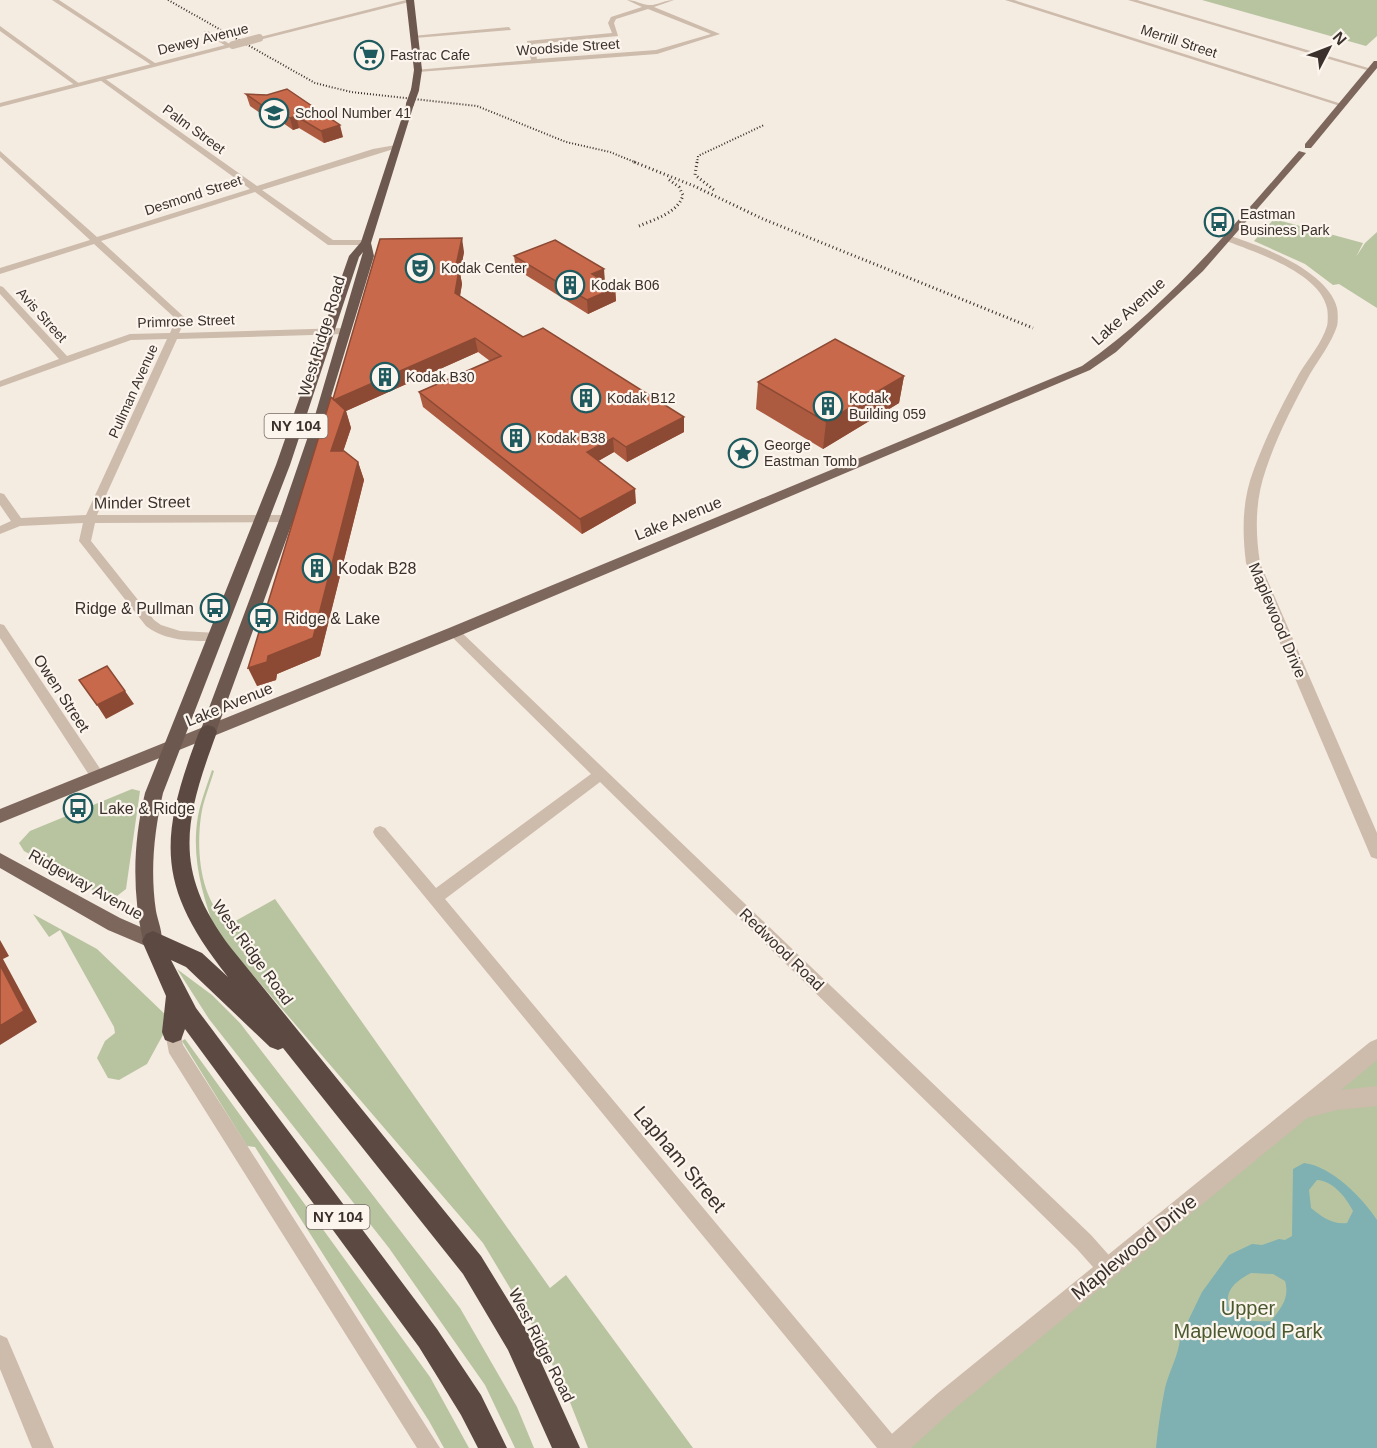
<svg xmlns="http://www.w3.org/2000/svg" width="1377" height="1448" viewBox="0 0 1377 1448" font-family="Arial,sans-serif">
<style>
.green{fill:#b8c4a0}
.water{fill:#7fb0b2;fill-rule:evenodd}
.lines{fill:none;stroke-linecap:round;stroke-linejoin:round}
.minor{fill:#cdbbac;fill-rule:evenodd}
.tertiary{fill:#cdbbac;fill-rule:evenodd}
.primary{fill:#7d675c;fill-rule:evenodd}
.trunk{fill:#6c584f;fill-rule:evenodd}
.motorway{fill:#5c4a42;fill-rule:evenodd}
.rail-far1{stroke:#3b302b;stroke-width:2;stroke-dasharray:1 2;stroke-linecap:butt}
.rail{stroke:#3b302b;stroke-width:3;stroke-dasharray:1 3;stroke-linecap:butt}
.tertiary-bridge{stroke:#cdbbac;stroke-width:8}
.trunk-bridge{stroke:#6c584f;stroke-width:8}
.wall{fill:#ac5a40}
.shaded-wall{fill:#8c4a34}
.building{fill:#c8694b;stroke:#8c4a34;stroke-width:1.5}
.labels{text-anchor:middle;stroke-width:4.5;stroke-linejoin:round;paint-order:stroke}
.far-street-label{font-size:14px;fill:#3b302b;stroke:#fbf5ee}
.far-poi-label{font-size:14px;fill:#3b302b;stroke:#fbf5ee;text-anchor:start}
.shield{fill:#fbf5ee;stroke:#756b66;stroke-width:1.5}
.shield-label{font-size:15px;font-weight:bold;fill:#3b302b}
.street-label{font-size:16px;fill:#3b302b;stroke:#fbf5ee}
.poi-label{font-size:16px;fill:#3b302b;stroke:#fbf5ee;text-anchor:start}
.near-street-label{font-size:20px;fill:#3b302b;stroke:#fbf5ee}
.near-park-label{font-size:20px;fill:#4a5a2e;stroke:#fbf5ee}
</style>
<rect width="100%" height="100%" fill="#f4ebe1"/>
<path class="green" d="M1202,0H1377V36L1366,46Z
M1274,219L1363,243L1356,257L1365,243L1377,232V308L1339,284L1333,285L1305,264L1254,241Z
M212,770L214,771C210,785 203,801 201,816C196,851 200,902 230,924L275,899L550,1288L566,1275L693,1448H588L566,1392L534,1328L483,1243L216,932C202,895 191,856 198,816C201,801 207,785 212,770Z
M132,789L140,791L126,889L117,896L105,897L24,851L19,843L30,831Z
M33,914L97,949L171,1020L147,1064L119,1080L108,1078L97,1058L105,1041L115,1033L114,1027L60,930L49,937Z
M177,969L212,995L240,1023L460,1308L517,1407L534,1448H515L485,1385L389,1248L209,1019Z
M185,1039L430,1377L469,1448H444L429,1421L255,1147L247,1146L182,1041Z
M1377,1048V1448H893Z"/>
<path class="water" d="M1304,1163C1331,1166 1362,1197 1377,1220V1448H1156C1158,1427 1161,1408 1165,1388C1169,1371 1179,1355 1180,1338L1185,1334L1188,1321L1202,1292L1229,1255L1252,1244L1262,1245L1279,1239L1285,1240L1292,1236L1293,1169ZM1317,1180C1333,1181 1346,1197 1353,1211L1347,1223C1333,1225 1322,1217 1311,1208L1309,1190ZM1251,1273L1273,1274L1285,1281C1290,1298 1281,1308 1271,1321C1253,1322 1242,1321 1229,1308C1224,1290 1236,1281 1251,1273Z"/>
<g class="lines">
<path class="minor" d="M52,0H59L158,65L153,66Z
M627,0C635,0 640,4 648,5C656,6 665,0 674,0L654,7L720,34L657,54L418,72L415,70L531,60L527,41L612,33L608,23L611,17L642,7ZM648,9L711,34L656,50L537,59L533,44L618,36L614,23L616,19Z
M1005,0H1014L1345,105L1340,106Z
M1128,0H1137L1375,70L1370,71Z
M0,26L80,84V86H76L0,31Z
M509,27L511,30L415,38L412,36Z
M204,31H208L233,46L228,47L204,33Z
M100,78H104L257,186L373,149L396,145L400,147L262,190L333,240H366L369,241V245H328L255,192L101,241L184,317L186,319L179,333L345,328L350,331L345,334L177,339L97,515H291V521L287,522L95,523L91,541L154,620L161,625L180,631L218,633L220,636L218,639L214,641C189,641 166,641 146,626L79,541L83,523L20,526L0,534V526L11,521L0,505V493L4,494L21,518L86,515L167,339L131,340L0,387V381L59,359L0,294V286L3,287L67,356L130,334L170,333L176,319L94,244L0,274V268L90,240L0,157V151L97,237L250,189L100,80Z
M0,624L4,625L103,773L105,777L103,781H93L0,638Z
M454,627L458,629L1091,1235L1115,1262L1118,1269L1115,1276L1108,1279L1101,1276L1077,1249L600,782L445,899L898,1441L902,1448H877L375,836L373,832L375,828L380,826L385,828L436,888L591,774L450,635L448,632Z
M173,1024L179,1026L183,1045L440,1448H417L169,1053L165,1032L167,1026Z
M0,1335L7,1338L54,1448H32L0,1369Z"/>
<path class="tertiary" d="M406,0L413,1L259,40L256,38Z
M233,43L235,46L0,107V103Z
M1227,235C1260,245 1328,271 1337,308C1338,313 1338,322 1337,326C1332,342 1319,359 1310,374C1293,405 1277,436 1266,469C1255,500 1255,531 1260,563L1377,833V859L1371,857L1369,852L1246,563C1242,530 1242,500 1254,469C1266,436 1282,405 1299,374C1308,359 1322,343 1327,326C1328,322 1328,313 1327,308C1319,272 1254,252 1224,240V236Z
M1377,1039V1060L1341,1090L1377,1086V1106L1337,1110L1307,1118L954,1409L911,1448H881L885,1440L938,1393L1370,1042Z"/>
<path class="primary" d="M1374,61H1377V68L1311,148H1305V144Z
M1299,151L1306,153L1203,271L1116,352L1090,370L459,636L0,823V809L449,628L1082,366C1166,308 1232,227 1299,151Z
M0,853L120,918L159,935L162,941L159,947L153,949L108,930L0,868Z"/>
<path class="trunk" d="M406,0H414L422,70L419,90L415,92L411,90L414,70Z
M407,102L414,104L371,243L374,256L294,518L216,732L214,737H202L200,732L280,518L314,419L363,252L359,257L290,465L163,793C154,832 150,871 156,911C158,922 165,937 160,947L153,950L146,947L143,941C132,891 133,843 145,793L276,465L349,256L361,242Z"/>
<path class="motorway" d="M208,725L214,727L217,732C185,819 171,869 231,948L481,1256L527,1331L580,1448H552L508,1350L463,1274L283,1048L278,1050L270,1047L186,967L171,960L196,1008L437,1329L481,1395L507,1448H478L461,1415L419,1347L185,1029L181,1040L173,1043L165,1040L162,1032L166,996L142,941L146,934L153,931L202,953L228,977C155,885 159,838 199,732L202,727Z"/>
<path class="rail-far1" d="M168,0L315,83L351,92L477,106L566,142L610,152L637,163
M697,163L698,156L764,125"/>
<path class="rail" d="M634,162L694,186L763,219L1033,328
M697,162L695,175L714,190
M639,226C655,219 678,213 683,195L679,187L668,179"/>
<path class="tertiary-bridge" d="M233,45L259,38"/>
<path class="trunk-bridge" d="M410,104L415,90"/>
</g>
<path class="wall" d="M374,44L375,63L363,64L362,60Z
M246,94L267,95L343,137L324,143L299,128L293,130L273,116L267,118L250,106Z
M464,252L460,273L462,284L460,296L523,337L684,432L627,462L614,452L598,461L636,503L582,534L423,407L419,392L490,361L478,352L346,411L351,428L343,451L358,462L364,480L320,656L277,674L276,680L257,686L333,399Z
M514,256L605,281L615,288L616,301L588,314L516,269Z
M904,376L899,403L823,449L756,409L758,382Z"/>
<path class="shaded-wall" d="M269,104L273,116L267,118L263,106Z
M296,116L299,128L293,130L290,118Z
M340,125L343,137L324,143L321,131Z
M462,238L464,252L460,273L462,284L458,307L455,293V270Z
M604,269L605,282L592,274Z
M615,288L616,301L588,314L587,300Z
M475,338L478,352L346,411L351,428L337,470L331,451L332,401Z
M904,376L899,403L823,449L826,422Z
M684,417V432L627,462L626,447Z
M613,438L614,452L588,467L587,452Z
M358,462L364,480L320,656L277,674L276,680L257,686L248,668L268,656Z
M635,489L636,503L582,534L580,519Z
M125,691L134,704L106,719L97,705Z
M0,940L9,956L3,959L37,1022L0,1045Z"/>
<path class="building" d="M362,44H374V59L362,60Z
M287,89L340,125L321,131L296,116L290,118L269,104L263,106L246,94L267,95Z
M462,238L455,270H459L455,293L523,337L543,328L684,417L626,447L613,438L587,452L635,489L580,519L419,392L501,356L475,338L334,400L333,399L380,239Z
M555,240L604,269L592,274L615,288L587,300L514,256Z
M835,339L904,376L826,422L758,382Z
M331,397L345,410L331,451H344L358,462L313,638L268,656L267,662L248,668Z
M107,666L125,691L97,705L79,680Z
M0,965L24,1011L0,1026Z"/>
<defs>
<g id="supermarket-ring" transform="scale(1.5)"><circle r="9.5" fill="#fbf5ee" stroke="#1f5a5e" stroke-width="1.5"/><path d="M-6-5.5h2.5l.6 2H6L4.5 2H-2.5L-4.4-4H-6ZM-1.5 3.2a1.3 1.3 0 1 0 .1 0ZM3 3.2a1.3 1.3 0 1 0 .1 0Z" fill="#1f5a5e"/></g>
<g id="school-ring" transform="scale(1.5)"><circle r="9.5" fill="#fbf5ee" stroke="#1f5a5e" stroke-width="1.5"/><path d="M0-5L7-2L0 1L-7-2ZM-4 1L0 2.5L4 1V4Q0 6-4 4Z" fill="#1f5a5e"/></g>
<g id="bus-ring" transform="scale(1.5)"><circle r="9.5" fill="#fbf5ee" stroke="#1f5a5e" stroke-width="1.5"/><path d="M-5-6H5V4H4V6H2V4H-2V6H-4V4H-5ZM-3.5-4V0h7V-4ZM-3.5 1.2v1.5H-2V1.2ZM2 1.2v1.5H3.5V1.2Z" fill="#1f5a5e"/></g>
<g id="theatre-ring" transform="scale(1.5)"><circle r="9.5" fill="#fbf5ee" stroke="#1f5a5e" stroke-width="1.5"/><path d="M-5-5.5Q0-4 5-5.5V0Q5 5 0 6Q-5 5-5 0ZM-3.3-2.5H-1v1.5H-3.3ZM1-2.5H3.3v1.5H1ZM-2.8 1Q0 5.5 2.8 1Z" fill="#1f5a5e"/></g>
<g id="building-ring" transform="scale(1.5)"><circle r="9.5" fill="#fbf5ee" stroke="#1f5a5e" stroke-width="1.5"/><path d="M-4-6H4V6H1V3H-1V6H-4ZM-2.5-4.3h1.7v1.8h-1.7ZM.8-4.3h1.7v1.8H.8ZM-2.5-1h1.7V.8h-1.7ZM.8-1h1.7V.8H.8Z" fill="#1f5a5e"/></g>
<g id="sight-ring" transform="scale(1.5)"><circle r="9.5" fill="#fbf5ee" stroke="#1f5a5e" stroke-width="1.5"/><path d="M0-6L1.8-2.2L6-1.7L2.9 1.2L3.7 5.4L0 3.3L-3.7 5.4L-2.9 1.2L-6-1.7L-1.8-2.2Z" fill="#1f5a5e"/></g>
</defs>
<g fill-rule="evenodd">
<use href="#supermarket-ring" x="369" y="55"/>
<use href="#school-ring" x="274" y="113"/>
<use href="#bus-ring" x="1219" y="222"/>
<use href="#theatre-ring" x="420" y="268"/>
<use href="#building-ring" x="570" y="285"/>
<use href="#building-ring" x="385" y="377"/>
<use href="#building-ring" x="586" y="398"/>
<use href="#building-ring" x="828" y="406"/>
<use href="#building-ring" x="516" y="438"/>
<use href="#sight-ring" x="743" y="453"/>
<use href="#building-ring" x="317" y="568"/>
<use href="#bus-ring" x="215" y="608"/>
<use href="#bus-ring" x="263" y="618"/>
<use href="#bus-ring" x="78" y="808"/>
</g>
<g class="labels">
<g class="far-street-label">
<text transform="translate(203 39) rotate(-14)" y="5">Dewey Avenue</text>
<text transform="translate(1179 41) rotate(18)" y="5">Merrill Street</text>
<text transform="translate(568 47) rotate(-4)" y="5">Woodside Street</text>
<text transform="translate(194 129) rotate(36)" y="5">Palm Street</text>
<text transform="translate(193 195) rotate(-18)" y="5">Desmond Street</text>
<text transform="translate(42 315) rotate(48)" y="5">Avis Street</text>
<text transform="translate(186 321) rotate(-2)" y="5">Primrose Street</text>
<text transform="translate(133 391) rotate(-66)" y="5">Pullman Avenue</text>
</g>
<g class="far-poi-label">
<text x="390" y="60">Fastrac Cafe</text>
<text x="295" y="118">School Number 41</text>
<text x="1240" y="219">Eastman<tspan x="1240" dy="16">Business Park</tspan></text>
<text x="441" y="273">Kodak Center</text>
<text x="591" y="290">Kodak B06</text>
<text x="406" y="382">Kodak B30</text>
<text x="607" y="403">Kodak B12</text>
<text x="849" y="403">Kodak<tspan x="849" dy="16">Building 059</tspan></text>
<text x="537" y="443">Kodak B38</text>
<text x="764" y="450">George<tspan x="764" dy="16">Eastman Tomb</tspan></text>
</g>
<g class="shield">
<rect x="264.5" y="414" width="63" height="24" rx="4.5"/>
<rect x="306.5" y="1205" width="63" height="24" rx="4.5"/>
</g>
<g class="shield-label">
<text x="296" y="431">NY 104</text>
<text x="338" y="1222">NY 104</text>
</g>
<g class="street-label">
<text transform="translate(1128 311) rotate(-42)" y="6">Lake Avenue</text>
<text transform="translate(321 336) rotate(-73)" y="6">West Ridge Road</text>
<text transform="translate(142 502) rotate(-1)" y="6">Minder Street</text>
<text transform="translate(678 518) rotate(-22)" y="6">Lake Avenue</text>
<text transform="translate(1278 620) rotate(67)" y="6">Maplewood Drive</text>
<text transform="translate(62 693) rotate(57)" y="6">Owen Street</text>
<text transform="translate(229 704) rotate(-22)" y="6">Lake Avenue</text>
<text transform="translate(86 884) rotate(29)" y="6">Ridgeway Avenue</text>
<text transform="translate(782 949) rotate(44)" y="6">Redwood Road</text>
<text transform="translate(253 952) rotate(54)" y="6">West Ridge Road</text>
<text transform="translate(542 1345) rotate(63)" y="6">West Ridge Road</text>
</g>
<g class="poi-label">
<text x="338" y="574">Kodak B28</text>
<text x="194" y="614" text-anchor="end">Ridge &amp; Pullman</text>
<text x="284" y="624">Ridge &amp; Lake</text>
<text x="99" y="814">Lake &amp; Ridge</text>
</g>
<g class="near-street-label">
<text transform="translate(680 1159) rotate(50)" y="7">Lapham Street</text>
<text transform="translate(1134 1247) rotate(-39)" y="7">Maplewood Drive</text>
</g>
<g class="near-park-label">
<text x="1248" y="1315">Upper<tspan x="1248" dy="23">Maplewood Park</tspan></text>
</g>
</g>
<g transform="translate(1329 48) rotate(48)" stroke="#fbf5ee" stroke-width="4.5" paint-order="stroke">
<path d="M0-4.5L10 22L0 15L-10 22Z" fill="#3b302b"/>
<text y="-9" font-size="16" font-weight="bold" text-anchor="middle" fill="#3b302b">N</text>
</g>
</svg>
